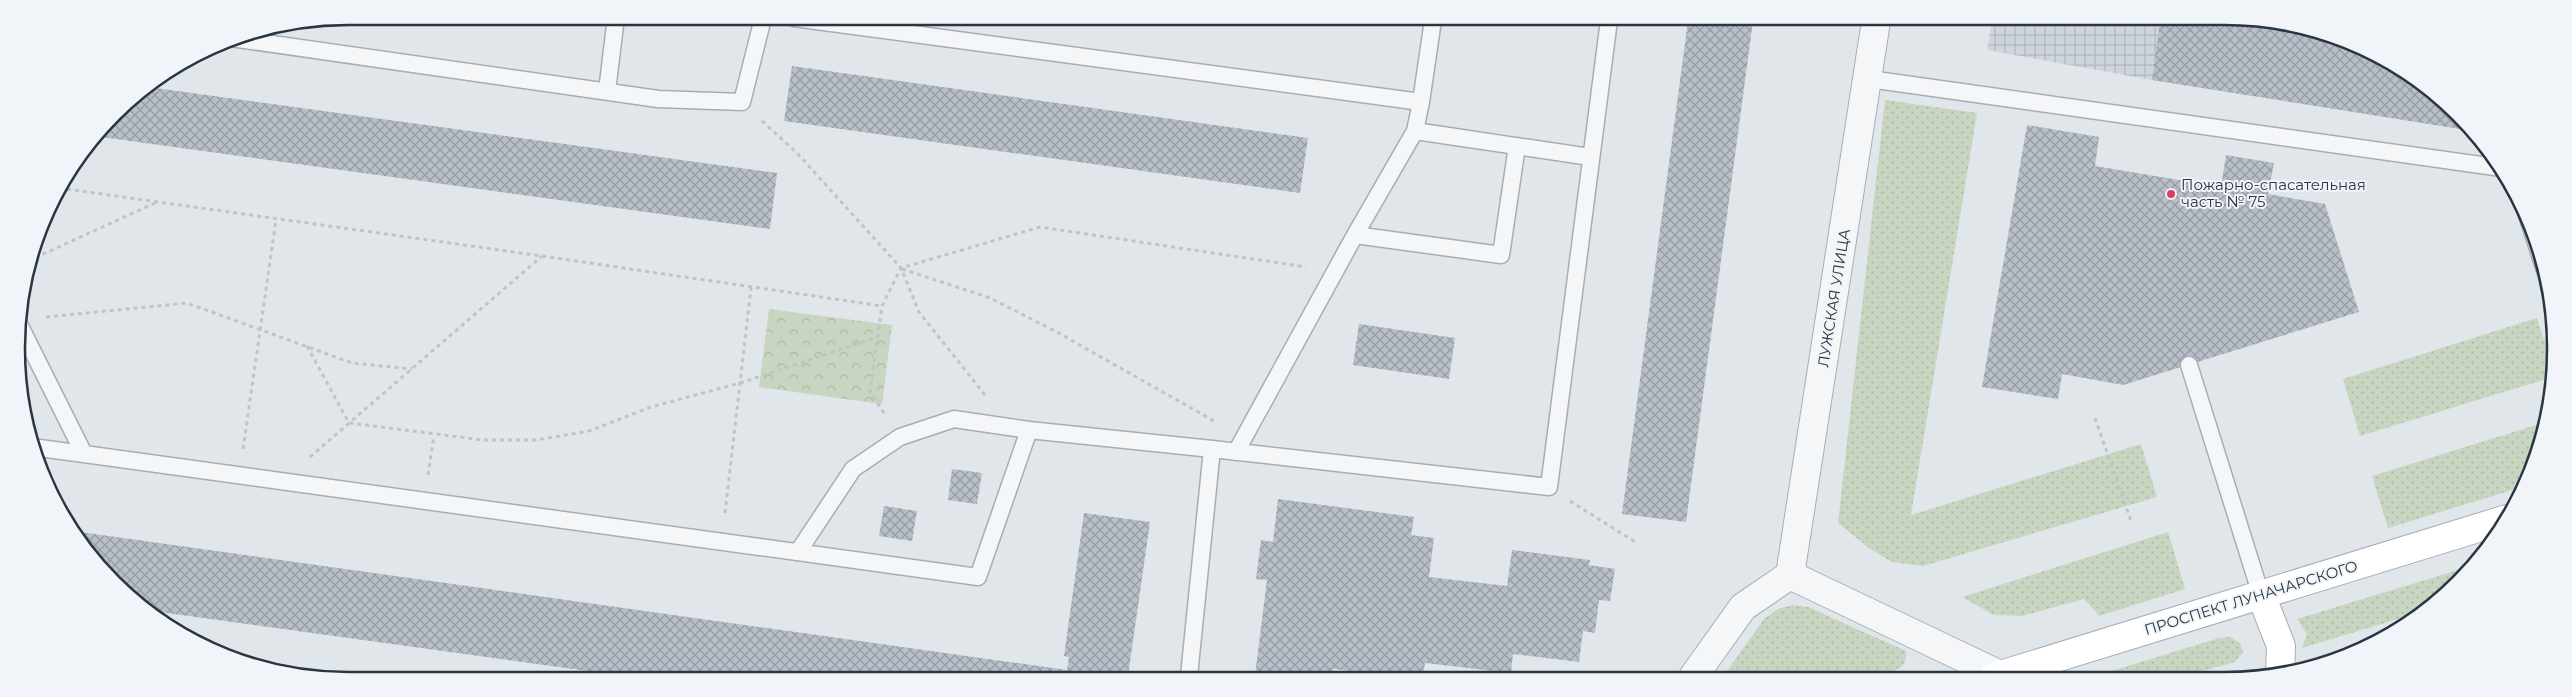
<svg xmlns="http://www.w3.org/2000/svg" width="2572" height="697" viewBox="0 0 2572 697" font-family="Montserrat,sans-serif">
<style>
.industrial{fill:url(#industrial-grid)}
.grass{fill:url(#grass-dots)}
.park{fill:url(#park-crowns)}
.building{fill:url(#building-cross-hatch)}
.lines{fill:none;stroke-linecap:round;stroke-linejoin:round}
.lane-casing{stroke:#a6adb5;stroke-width:19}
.street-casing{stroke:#a6adb5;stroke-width:30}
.secondary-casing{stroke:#a6adb5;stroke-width:30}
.path{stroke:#bfc4c9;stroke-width:3;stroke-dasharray:4 4;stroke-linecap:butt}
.lane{stroke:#f4f6f8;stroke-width:16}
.street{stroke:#f4f6f8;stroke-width:28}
.secondary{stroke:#fff;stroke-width:28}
.poi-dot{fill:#d73e64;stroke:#f1f4f8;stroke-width:2}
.labels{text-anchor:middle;stroke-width:4;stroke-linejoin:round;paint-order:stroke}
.poi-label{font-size:15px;fill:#283543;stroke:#f1f4f8;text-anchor:start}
.street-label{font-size:15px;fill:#283543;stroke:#f1f4f8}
.rim{fill:none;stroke:#283543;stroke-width:2.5}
</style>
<defs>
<pattern id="industrial-grid" width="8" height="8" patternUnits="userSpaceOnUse" patternTransform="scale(1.25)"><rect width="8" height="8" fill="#cfd5dd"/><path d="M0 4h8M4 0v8" fill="none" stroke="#b2b7bf"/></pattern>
<pattern id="grass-dots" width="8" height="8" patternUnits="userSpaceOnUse" patternTransform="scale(1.25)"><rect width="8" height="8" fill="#c8d5c1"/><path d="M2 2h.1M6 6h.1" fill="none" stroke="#acb7a7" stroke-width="1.8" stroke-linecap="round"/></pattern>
<pattern id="park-crowns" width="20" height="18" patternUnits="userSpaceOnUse" patternTransform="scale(1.25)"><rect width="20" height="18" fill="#c8d5c1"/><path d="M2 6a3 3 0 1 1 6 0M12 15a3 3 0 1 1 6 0" fill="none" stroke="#acb7a7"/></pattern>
<pattern id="building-cross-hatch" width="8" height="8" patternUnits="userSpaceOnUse" patternTransform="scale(1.25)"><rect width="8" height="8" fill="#b8bfc8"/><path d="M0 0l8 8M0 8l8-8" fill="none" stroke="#969ca4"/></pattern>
</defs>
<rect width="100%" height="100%" fill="#e1e6eb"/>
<path class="industrial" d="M1992,22L2288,23L2350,41L2458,113L2473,131L2152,80L1987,50Z"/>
<path class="grass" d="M1885,100L1977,113L1911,515L2141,444L2157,497L1923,566L1892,562L1869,548L1838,523Z
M2537,318L2554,370L2553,377L2360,436L2343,379Z
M2546,422L2522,487L2388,528L2372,476Z
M2168,532L2185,589L2099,616L2084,599L2022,616L1994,615L1962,597Z
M2468,567L2443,598L2421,612L2302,648L2307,634L2297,619Z
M1793,605L1808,607L1906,651C1906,658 1906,665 1899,668C1871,685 1761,677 1723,677L1764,619L1778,609Z
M2230,637L2240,643L2243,652L2235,662L2178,678H2089L2219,638Z"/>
<path class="park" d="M769,309L892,325L882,404L759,387Z"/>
<path class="building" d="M1688,21H1753L1686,522L1622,514Z
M2160,22L2288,23L2350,41L2408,72L2458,113L2473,131L2152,80Z
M792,66L1308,138L1300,193L784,121Z
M148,87L777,173L770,229L94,136L129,99Z
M2027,125L2099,137L2095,166L2221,187L2226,155L2274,163L2268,194L2325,204L2359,312L2123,385L2062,374L2058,399L1982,387Z
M1359,324L1455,338L1449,379L1353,365Z
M952,469L982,473L977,504L948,500Z
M1278,499L1414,517L1411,535L1434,538L1429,577L1507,586L1512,550L1590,560L1589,565L1615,569L1610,601L1599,600L1595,633L1583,631L1579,662L1513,654L1511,673L1425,663L1423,676H1395L1333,669L1332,676L1255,675L1267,580L1256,579L1261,540L1273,542Z
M884,506L917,511L912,541L879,536Z
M1084,513L1150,522L1128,676L616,675L145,610L129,598L85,551L73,531L1067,670L1069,657L1064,656Z"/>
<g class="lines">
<g class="lane-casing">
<path id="lane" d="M794,18L1421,102L1433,20
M231,38L658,99L742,102L763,18
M1869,79L2502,168
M607,91L616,17
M1415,131L1590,157
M2527,215L2550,286
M1355,235L1501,255L1517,146
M18,322L84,454L978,577L1029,430L1212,449L1189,676
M2189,365L2261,595
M32,447L84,454
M1212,449L1549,487L1609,20
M1236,452L1355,235L1415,131L1421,102
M798,552L853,469L900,437L954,419L1029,430"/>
</g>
<g class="street-casing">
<path id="street" d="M1790,575L2000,675
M1693,677L1743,607L1790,575L1876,21"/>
</g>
<g class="secondary-casing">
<path id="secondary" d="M2261,595L2281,646L2280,674
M1994,677L2507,519"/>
</g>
<path class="path" d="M762,121L797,153L901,268L919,312L985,395
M59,188L542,256L882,306
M28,261L155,203
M902,269L990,298L1055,331L1214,421
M46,317L187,303L352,363L412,369
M307,346L349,423L483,440H536L589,431L651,407L740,383L878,337
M884,413L870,392L882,306L901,268L1040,227L1306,267
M2095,418L2132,524
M243,449L276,220
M310,457L542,256
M428,475L434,436
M1570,501L1637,543
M725,513L751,288"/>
<use href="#lane" class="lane"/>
<use href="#street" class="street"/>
<use href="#secondary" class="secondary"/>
</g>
<circle class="poi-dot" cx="2171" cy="194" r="5"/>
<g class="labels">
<g class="poi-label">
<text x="2181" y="190">Пожарно-спасательная<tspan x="2181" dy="17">часть № 75</tspan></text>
</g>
<g class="street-label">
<text transform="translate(1834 298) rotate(-81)" y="5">ЛУЖСКАЯ УЛИЦА</text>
<text transform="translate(2251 598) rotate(-17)" y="5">ПРОСПЕКТ ЛУНАЧАРСКОГО</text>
</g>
</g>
<path d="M0 0H2572V697H0ZM348 25H2224A323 323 0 0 1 2547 348V349A323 323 0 0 1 2224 672H348A323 323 0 0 1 25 349V348A323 323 0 0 1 348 25Z" fill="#f1f4f8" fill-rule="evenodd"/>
<path class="rim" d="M348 25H2224A323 323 0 0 1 2547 348V349A323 323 0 0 1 2224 672H348A323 323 0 0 1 25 349V348A323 323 0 0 1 348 25Z"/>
</svg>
